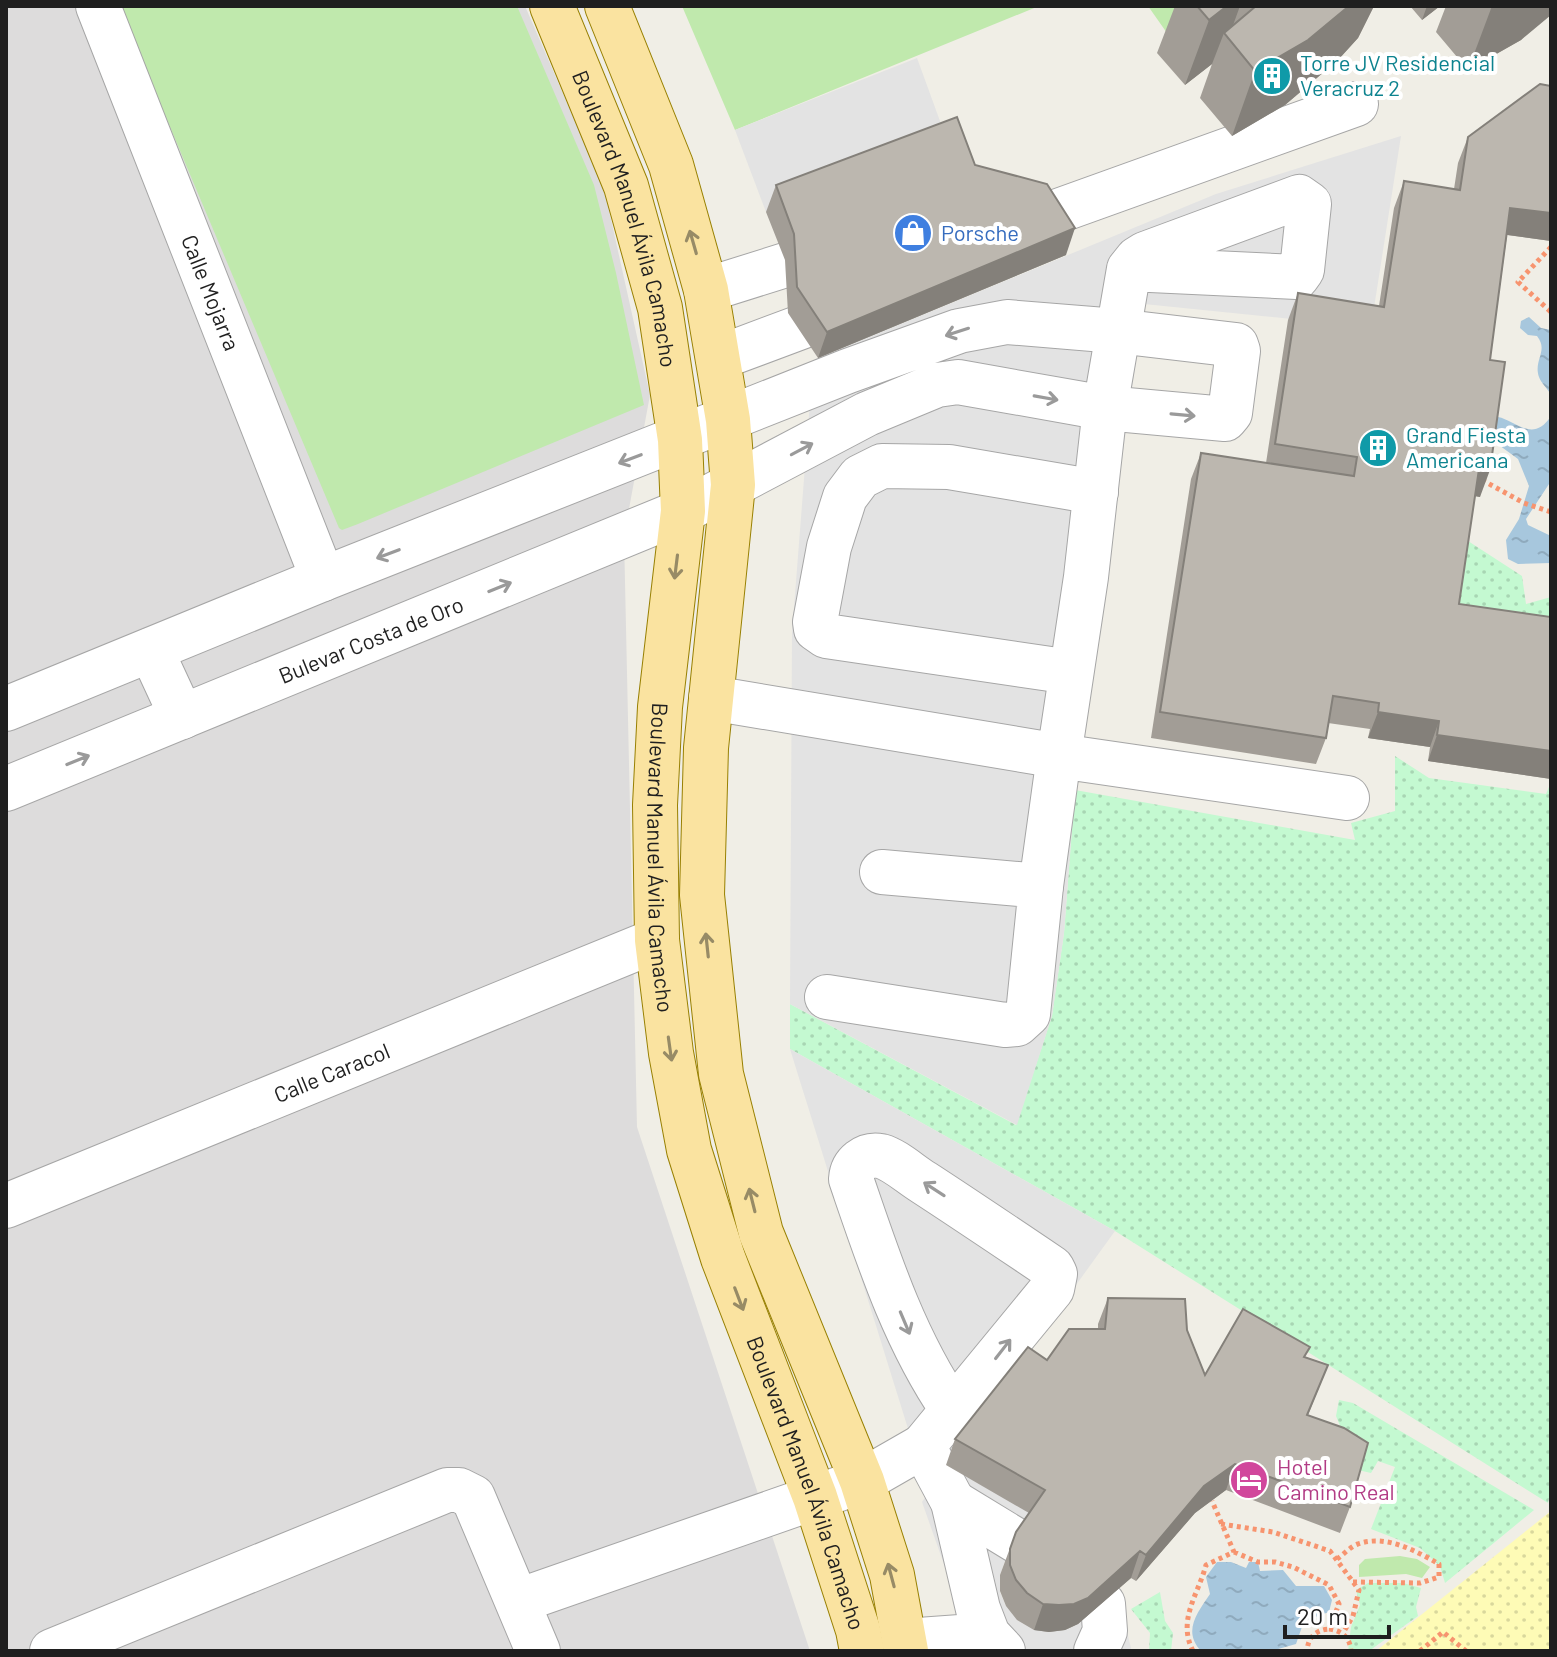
<svg xmlns="http://www.w3.org/2000/svg" width="1557" height="1657" viewBox="0 0 1557 1657" font-family="Barlow,sans-serif">
<style>
.residential{fill:#dddcdc}
.grass{fill:#c0e9ad}
.sand{fill:url(#sand-dots)}
.park{fill:url(#park-dots)}
.parking{fill:#e3e3e3}
.water{fill:url(#water-ripples)}
.lines{fill:none;stroke-linecap:round;stroke-linejoin:round}
.minor-casing{stroke:#a6a6a6;stroke-width:46}
.major-casing{stroke:#988003;stroke-width:46}
.path{stroke:#f7946f;stroke-width:5;stroke-dasharray:4 4;stroke-linecap:butt}
.minor{stroke:#fff;stroke-width:44}
.major{stroke:#fae3a0;stroke-width:44}
.wall{fill:#a29d96}
.shaded-wall{fill:#84807a}
.building{fill:#bcb7af;stroke:#84807a;stroke-width:2}
.oneway{stroke:#978b66}
.oneway2{stroke:#9a9a9a}
.labels{text-anchor:middle;stroke-width:8;stroke-linejoin:round;paint-order:stroke}
.culture-label{font-size:22px;fill:#0d838f;stroke:#fff;text-anchor:start}
.street-label{font-size:22px;fill:#1f1f1f;stroke:#fff}
.shop-label{font-size:22px;fill:#366cbe;stroke:#fff;text-anchor:start}
.hotel-label{font-size:22px;fill:#b23c85;stroke:#fff;text-anchor:start}
</style>
<defs>
<pattern id="sand-dots" width="8" height="8" patternUnits="userSpaceOnUse" patternTransform="scale(2)"><rect width="8" height="8" fill="#fefbb6"/><path d="M2 2h.1M6 6h.1" fill="none" stroke="#d9d79c" stroke-width="1.8" stroke-linecap="round"/></pattern>
<pattern id="park-dots" width="8" height="8" patternUnits="userSpaceOnUse" patternTransform="scale(2)"><rect width="8" height="8" fill="#c4f9d1"/><path d="M2 2h.1M6 6h.1" fill="none" stroke="#a8d5b3" stroke-width="1.8" stroke-linecap="round"/></pattern>
<pattern id="water-ripples" width="26" height="14" patternUnits="userSpaceOnUse" patternTransform="scale(2)"><rect width="26" height="14" fill="#a7c7dd"/><path d="M2 4q2-2 4 0t4 0M15 11q2-2 4 0t4 0" fill="none" stroke="#8faabd"/></pattern>
</defs>
<rect width="100%" height="100%" fill="#f0eee6"/>
<path class="residential" d="M6,6H525L604,188L650,395L624,536L637,1127L810,1651H6Z"/>
<path class="grass" d="M119,6H517L594,185L616,273L644,405L358,524L342,530L339,528Z
M682,6H1039L735,130Z
M1148,6H1234L1174,43Z
M1400,1556L1417,1559L1430,1567L1422,1578L1406,1574L1359,1577V1565L1365,1559Z"/>
<path class="sand" d="M1551,1511V1651H1376Z"/>
<path class="park" d="M1468,541L1522,576L1526,604L1551,597V636L1453,622Z
M1395,756L1429,778L1546,794L1551,782V1490L1548,1503L1115,1231L790,1049V1004L1016,1125L1052,1016L1064,933L1075,790L1355,840L1351,823L1395,811Z
M1339,1400L1353,1403L1534,1510L1445,1583L1440,1566L1420,1548L1371,1529L1395,1467L1378,1461L1371,1473L1358,1470L1336,1416Z
M1368,1583H1403L1421,1588L1416,1607L1418,1616L1369,1651H1348L1351,1627L1360,1605L1356,1590Z
M1160,1592L1165,1621L1173,1633L1171,1651H1149L1150,1633L1131,1609Z"/>
<path class="parking" d="M917,58L948,143L766,212L735,130Z
M1401,136L1371,327L1144,304L1075,790L1064,933L1052,1016L1017,1125L790,1004L792,633L810,402L818,358L1216,194Z
M790,1049L1115,1231L946,1465L1036,1516L1006,1558L1000,1575V1592L1006,1606L1065,1630L1078,1624L1117,1591L1131,1648L1129,1651H961L952,1587L922,1502L928,1493Z"/>
<path class="water" d="M1529,317L1541,328L1551,330V395C1548,389 1541,383 1539,377C1533,360 1549,351 1537,336L1528,335L1520,328L1521,321Z
M1551,416V481L1526,519L1528,525L1551,536V563L1518,564L1508,559L1506,540L1519,519L1529,486L1518,459L1492,440L1498,417C1515,420 1533,444 1551,416Z
M1217,1562H1231L1246,1568L1249,1562H1258L1260,1571L1283,1570L1296,1586H1324L1332,1600L1329,1612L1304,1621L1296,1644L1271,1651H1201C1182,1631 1198,1612 1210,1594L1206,1577Z"/>
<g class="lines">
<g class="minor-casing">
<g id="minor">
<path id="s1" d="M98,6L323,579"/>
<path d="M1008,229L1356,104"/>
<path d="M706,290L843,247"/>
<path d="M718,358L852,308"/>
<path d="M151,650L182,717"/>
<path d="M1071,672L826,636L816,629L815,622L829,547L845,497L860,477L882,466L949,467L1096,492"/>
<path d="M711,698L1059,756L1086,577L1105,408L1129,269L1137,259L1145,254L1299,197L1309,204L1302,270L1297,277L1129,269"/>
<path d="M6,709L323,579L848,371L959,331L1007,322L1117,331L1236,345L1238,351L1230,413L1225,419L1105,408L958,382L937,385L867,414L683,511L6,789"/>
<path d="M1041,886L1059,756L1347,798"/>
<path d="M827,997L1005,1025L1017,1024L1028,1014L1041,886L882,872"/>
<path id="s2" d="M6,1206L657,940"/>
<path d="M952,1409C904,1339 878,1258 851,1179C852,1164 865,1153 881,1156C895,1160 910,1174 923,1182C966,1210 1009,1239 1052,1268L1055,1274L1052,1289L923,1446L953,1502L978,1609L988,1635L1003,1651"/>
<path d="M953,1502L1017,1541"/>
<path d="M518,1601L862,1481L923,1446"/>
<path d="M905,1641L988,1635"/>
<path d="M52,1651L447,1490H459L473,1497L538,1651"/>
<path d="M1096,1651L1105,1631L1103,1604"/>
</g>
</g>
<g class="major-casing">
<g id="major">
<path id="s3" d="M552,6L626,186L660,308L680,440L683,511L660,707L655,805L657,940L671,1053L689,1150L723,1258L815,1497L858,1630L862,1651"/>
<path d="M607,6L671,165L706,290L728,420L733,485L706,748L702,895L721,1074L761,1233L862,1481L892,1575L906,1651"/>
</g>
</g>
<path class="path" d="M1551,247L1518,282L1551,312
M1482,480L1524,503L1551,512
M1221,1524L1273,1532L1330,1551L1359,1590L1353,1616L1343,1633
M1234,1552L1258,1562H1275L1293,1567L1329,1585L1339,1604L1329,1629C1316,1630 1308,1637 1307,1651
M1337,1559C1343,1555 1351,1546 1358,1544C1386,1534 1416,1551 1439,1564V1577L1420,1583L1353,1582
M1329,1629C1343,1631 1350,1638 1351,1651
M1193,1651C1177,1620 1198,1595 1206,1565L1234,1552L1212,1501
M1420,1651L1443,1632L1466,1651"/>
<use href="#minor" class="minor"/>
<use href="#major" class="major"/>
</g>
<path class="wall" d="M1175,6H1374L1358,38L1338,60L1285,105L1232,136L1200,98L1212,64L1185,85L1157,53Z
M1410,6H1440L1422,20Z
M1446,6H1551L1521,40L1468,70L1436,32Z
M1551,86V241L1507,235L1490,360L1480,497L1475,496L1459,604L1551,617V779L1428,761L1430,747L1368,738L1370,729L1328,723L1326,738L1316,764L1151,738L1191,479L1201,453L1266,463L1288,320L1298,293L1379,306L1394,208L1404,181L1454,189L1458,163L1468,137Z
M975,165L1066,255L818,358L788,313L785,260L766,212L776,185Z
M1108,1298L1187,1330L1205,1375L1306,1357L1328,1365L1308,1415L1350,1507L1340,1533L1226,1490L1195,1513L1136,1581L1131,1578L1078,1624L1065,1630L1049,1632L1034,1630L1017,1620L1006,1606L1000,1591V1575L1016,1532L1029,1513L946,1465L955,1439L1047,1360L1098,1329V1324Z"/>
<path class="shaded-wall" d="M1227,6H1240L1228,39L1224,33L1212,64L1185,85L1209,20Z
M1349,6H1374L1358,38L1338,60L1285,105L1232,136L1255,71Z
M1427,6H1440L1422,20Z
M1492,6H1551V15L1521,40L1468,70Z
M1510,208L1551,213V241L1501,234Z
M1075,228L1066,255L818,358L827,332Z
M1479,469L1490,470L1480,497L1469,495Z
M1378,712L1439,721L1430,747L1368,738Z
M1437,735L1551,751V779L1428,761Z
M1235,1464L1226,1490L1195,1513L1136,1581L1146,1555L1204,1486Z
M1140,1551L1131,1578L1078,1624L1065,1630L1049,1632L1034,1630L1043,1604Z"/>
<path class="building" d="M1197,6H1227L1209,20Z
M1256,6H1349L1308,40L1255,71L1224,33Z
M1540,84L1551,86V213L1510,208L1490,360L1505,362L1490,470L1479,469L1459,604L1551,617V751L1437,735L1439,721L1378,712L1379,703L1333,696L1326,738L1160,712L1201,453L1354,476L1357,457L1275,444L1298,293L1384,307L1404,181L1460,190L1468,137Z
M957,117L975,165L1047,184L1075,228L827,332L797,287L794,234L776,185Z
M1108,1298L1185,1299L1187,1330L1205,1375L1243,1309L1310,1347L1304,1357L1328,1365L1307,1415L1344,1428L1368,1443L1350,1507L1235,1464L1204,1486L1146,1555L1140,1551L1088,1598L1074,1604L1059,1605L1043,1604L1027,1593L1016,1580L1010,1565V1549L1016,1532L1045,1490L955,1439L1028,1347L1047,1360L1069,1329H1105Z"/>
<defs><path id="oneway-shaft" d="M-6 0H5M1.5-3L5.5 0L1.5 3" fill="none" stroke-width="1.6" stroke-linecap="round" stroke-linejoin="round" transform="scale(2)"/></defs>
<g class="oneway">
<use href="#oneway-shaft" transform="translate(693 242) rotate(-106)"/>
<use href="#oneway-shaft" transform="translate(676 567) rotate(97)"/>
<use href="#oneway-shaft" transform="translate(707 945) rotate(-96)"/>
<use href="#oneway-shaft" transform="translate(670 1049) rotate(82)"/>
<use href="#oneway-shaft" transform="translate(752 1200) rotate(-104)"/>
<use href="#oneway-shaft" transform="translate(739 1299) rotate(69)"/>
<use href="#oneway-shaft" transform="translate(891 1575) rotate(-105)"/>
</g>
<g class="oneway2">
<use href="#oneway-shaft" transform="translate(957 332) rotate(162)"/>
<use href="#oneway-shaft" transform="translate(1046 398) rotate(10)"/>
<use href="#oneway-shaft" transform="translate(1183 415) rotate(5)"/>
<use href="#oneway-shaft" transform="translate(802 449) rotate(-28)"/>
<use href="#oneway-shaft" transform="translate(630 459) rotate(159)"/>
<use href="#oneway-shaft" transform="translate(388 554) rotate(159)"/>
<use href="#oneway-shaft" transform="translate(500 587) rotate(-22)"/>
<use href="#oneway-shaft" transform="translate(78 760) rotate(-22)"/>
<use href="#oneway-shaft" transform="translate(934 1189) rotate(-147)"/>
<use href="#oneway-shaft" transform="translate(905 1323) rotate(67)"/>
<use href="#oneway-shaft" transform="translate(1003 1349) rotate(-52)"/>
</g>
<defs>
<g id="building-disc" transform="scale(2)"><circle r="9.5" fill="#0f9aa8" stroke="#fff"/><path d="M-4-6H4V6H1V3H-1V6H-4ZM-2.5-4.3h1.7v1.8h-1.7ZM.8-4.3h1.7v1.8H.8ZM-2.5-1h1.7V.8h-1.7ZM.8-1h1.7V.8H.8Z" fill="#fff"/></g>
<g id="shop-disc" transform="scale(2)"><circle r="9.5" fill="#3f7fe0" stroke="#fff"/><path d="M-5-2.5h2.3a2.7 3.5 0 0 1 5.4 0H5L5.5 6h-11ZM-1.5-2.5h3a1.5 2.3 0 0 0-3 0Z" fill="#fff"/></g>
<g id="hotel-disc" transform="scale(2)"><circle r="9.5" fill="#d1479c" stroke="#fff"/><path d="M-6-4.5h1.5V1H6V5H4.5V3h-9V5H-6ZM-4 0a1.8 1.8 0 1 1 3.6 0ZM.5 0V-2.5h3Q6-2.5 6 0Z" fill="#fff"/></g>
</defs>
<g fill-rule="evenodd">
<use href="#building-disc" x="1272" y="76"/>
<use href="#shop-disc" x="913" y="233"/>
<use href="#building-disc" x="1378" y="448"/>
<use href="#hotel-disc" x="1249" y="1480"/>
</g>
<g class="labels">
<g class="culture-label">
<text x="1300" y="71">Torre JV Residencial<tspan x="1300" dy="25">Veracruz 2</tspan></text>
<text x="1406" y="443">Grand Fiesta<tspan x="1406" dy="25">Americana</tspan></text>
</g>
<g class="street-label">
<text dy="8" stroke="none"><textPath href="#s3" startOffset="226">Boulevard Manuel Ávila Camacho</textPath></text>
<text dy="8" stroke="none"><textPath href="#s1" startOffset="308">Calle Mojarra</textPath></text>
<text transform="translate(371 640) rotate(-22)" y="8">Bulevar Costa de Oro</text>
<text dy="8" stroke="none"><textPath href="#s3" startOffset="874">Boulevard Manuel Ávila Camacho</textPath></text>
<text dy="8" stroke="none"><textPath href="#s2" startOffset="352">Calle Caracol</textPath></text>
<text dy="8" stroke="none"><textPath href="#s3" startOffset="1522">Boulevard Manuel Ávila Camacho</textPath></text>
</g>
<g class="shop-label">
<text x="941" y="241">Porsche</text>
</g>
<g class="hotel-label">
<text x="1277" y="1475">Hotel<tspan x="1277" dy="25">Camino Real</tspan></text>
</g>
</g>
<rect width="1557" height="1657" fill="none" stroke="#1f1f1f" stroke-width="16"/>
<path d="M1285 1625v12h104v-12" fill="none" stroke="#1f1f1f" stroke-width="4"/>
<text x="1297" y="1625" font-size="24" fill="#1f1f1f" stroke="#ffffff" stroke-width="6" paint-order="stroke">20 m</text>
</svg>
